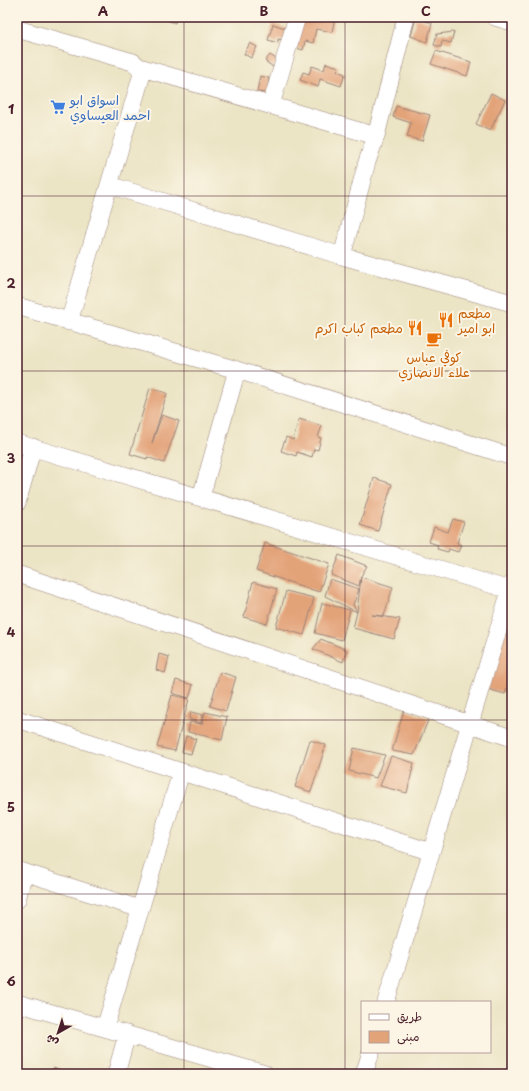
<svg xmlns="http://www.w3.org/2000/svg" width="529" height="1091" viewBox="0 0 529 1091" font-family="'Playpen Sans','Playpen Sans Arabic',sans-serif">
<style>
.building{fill:#e3a379}
.lines{fill:none;stroke-linecap:round;stroke-linejoin:round}
.minor-casing{stroke:#9a8278;stroke-width:18}
.minor{stroke:#fff;stroke-width:17}
.grid{fill:none;stroke:#4a1f2b;stroke-width:1;stroke-opacity:0.55}
.labels{text-anchor:middle;stroke-width:4;stroke-linejoin:round;paint-order:stroke}
.shop-label{font-size:13px;fill:#366cbe;stroke:#fcf5e5;text-anchor:start}
.food-label{font-size:13px;fill:#c56008;stroke:#fcf5e5;text-anchor:start}
.neatline{fill:none;stroke:#4a1f2b;stroke-width:1.5}
.grid-label{font-size:13px;text-anchor:middle;font-weight:bold;fill:#4a1f2b}
</style>
<rect width="100%" height="100%" fill="#fcf5e5"/>
<filter id="ink" filterUnits="userSpaceOnUse"><feTurbulence type="fractalNoise" baseFrequency=".025" numOctaves="2"/><feDisplacementMap in="SourceGraphic" scale="8" xChannelSelector="R" yChannelSelector="G"/><feConvolveMatrix kernelMatrix="1 2 1 2 8 2 1 2 1" color-interpolation-filters="sRGB"/></filter>
<filter id="wash" filterUnits="userSpaceOnUse"><feTurbulence type="fractalNoise" baseFrequency=".012" numOctaves="4" result="noise"/><feDisplacementMap in="SourceGraphic" scale="16" xChannelSelector="R" yChannelSelector="G"/><feGaussianBlur stdDeviation="0.9" result="paint"/><feColorMatrix in="noise" values="0 0 0 0 0 0 0 0 0 0 0 0 0 0 0 0 0 1.4 0 .05"/><feComposite in="paint" operator="in"/></filter>
<g filter="url(#wash)">
<rect width="100%" height="100%" fill="#ebe4c5"/>
<g id="blocks">
<path class="building" d="M163,17H177L175,23L163,19Z
M298,17H335L332,32L316,29L313,43L305,41L303,50L296,48Z
M416,18L432,23L427,42L411,36Z
M273,24L291,30L288,41L278,39V43L268,40Z
M454,32L451,43L442,41L441,47L434,45L437,34Z
M250,43L257,47L251,58L244,54Z
M436,51L471,62L467,76L431,64Z
M270,55L278,60L273,67L265,61Z
M326,63L339,67L337,71L345,74L341,86L320,79L318,87L300,80L303,72L309,74L312,66L324,70Z
M260,76L269,78L267,93L257,92Z
M491,93L505,100L490,131L476,124Z
M396,106L430,115L422,141L407,137L411,123L393,117Z
M150,388L167,393L152,443L162,415L179,421L164,463L147,457V459L130,454Z
M299,419L322,426L318,437L321,438L318,450L314,449L312,457L297,452L296,456L281,451L286,437L293,440Z
M374,478L392,484L378,531L360,525Z
M453,519L464,522L457,543L461,545L458,552L449,549L448,552L437,549L438,545L429,542L434,527L448,532Z
M265,543L329,564L319,592L256,571Z
M339,555L367,566L361,576L359,586L331,575Z
M361,577L393,587L384,616L372,615L400,619L394,639L353,628L357,612L325,596L330,579L359,589L353,605L357,612Z
M253,582L277,589L267,624L244,617Z
M286,591L314,598L304,635L276,627Z
M322,603L350,610L342,640L315,633Z
M504,627L512,630V669L505,694L484,688Z
M321,639L347,650L343,662L313,649Z
M159,654L169,657L165,673L156,670Z
M220,672L236,677L226,711L210,706Z
M176,680L193,685L189,698L172,693Z
M172,695L189,699L175,751L157,747Z
M404,710L429,718L414,755L392,751Z
M191,712L203,715L201,723L189,719Z
M205,712L227,717L222,740L188,732L190,722L202,724Z
M186,736L196,739L191,754L182,752Z
M310,740L326,745L311,792L295,787Z
M354,748L385,755L376,778L349,771Z
M391,756L414,763L407,793L380,786Z
M53,1068L66,1072V1074H51Z"/>
</g>
</g>
<g filter="url(#ink)">
<use href="#blocks" fill-opacity="0" stroke="#9a8278" stroke-width="1"/>
<g class="lines">
<g class="minor-casing">
<path id="minor" d="M495,17L512,22
M17,29L133,62L139,67L142,74L109,185L69,322
M139,67L376,136
M271,105L297,17
M109,185L342,256L512,303
M342,256L367,162L376,136L406,17
M17,306L237,370L512,457
M17,443L510,590
M201,497L237,370
M17,503L33,447
M17,574L512,738
M17,719L431,852
M17,870L140,909
M17,900L24,872
M386,1002L512,584
M17,1003L265,1074
M105,1028L181,772
M116,1074L127,1034
M364,1074L371,1052"/>
</g>
<use href="#minor" class="minor"/>
</g>
</g>
<path class="grid" d="M184,17V1074M345,17V1074M17,196H512M17,371H512M17,546H512M17,720H512M17,894H512"/>
<defs>
<g id="supermarket-bare" transform="scale(1.2)"><path d="M-6-5.5h2.5l.6 2H6L4.5 2H-2.5L-4.4-4H-6ZM-1.5 3.2a1.3 1.3 0 1 0 .1 0ZM3 3.2a1.3 1.3 0 1 0 .1 0Z" fill="#3f7fe0" stroke="#fcf5e5" stroke-width="2.5" paint-order="stroke"/></g>
<g id="restaurant-bare" transform="scale(1.2)"><path d="M-5-6h1v4h1v-4h1v4h1v-4h1v5L-1.5 .5V6h-2V.5L-5-1ZM5-6V6H3V1.5H1.5Q1.5-4 5-6Z" fill="#e8710a" stroke="#fcf5e5" stroke-width="2.5" paint-order="stroke"/></g>
<g id="cafe-bare" transform="scale(1.2)"><path d="M-5.5-4.5H6V0H3Q3 3.5 0 3.5H-2.5Q-5.5 3.5-5.5 0ZM3-3.2v2h1.7v-2ZM-6 4.5H4V6H-6Z" fill="#e8710a" stroke="#fcf5e5" stroke-width="2.5" paint-order="stroke"/></g>
</defs>
<g fill-rule="evenodd">
<use href="#supermarket-bare" x="58" y="107"/>
<use href="#restaurant-bare" x="446" y="320"/>
<use href="#restaurant-bare" x="415" y="328"/>
<use href="#cafe-bare" x="434" y="339"/>
</g>
<g class="labels">
<g class="shop-label">
<text x="70" y="105">اسواق ابو<tspan x="70" dy="15">احمد العيساوي</tspan></text>
</g>
<g class="food-label">
<text x="458" y="318">مطعم<tspan x="458" dy="15">ابو امير</tspan></text>
<text x="403" y="333" text-anchor="end">مطعم كباب اكرم</text>
<text x="434" y="362" text-anchor="middle">كوفي عباس<tspan x="434" dy="15">علاء الانصاري</tspan></text>
</g>
</g>
<rect width="529" height="1091" fill="none" stroke="#fcf5e5" stroke-width="44"/>
<rect x="361" y="1001" width="130" height="52" fill="#fcf5e5" stroke="#b59f9b"/>
<rect x="369" y="1014" width="20" height="6" fill="#ffffff" stroke="#b59f9b"/>
<text x="397" y="1021" font-size="12" fill="#4a1f2b">طريق</text>
<rect x="369" y="1031" width="20" height="12" fill="#e3a379" stroke="#b59f9b"/>
<text x="397" y="1041" font-size="12" fill="#4a1f2b">مبنى</text>
<g transform="translate(58 1033) rotate(219)" stroke="#fcf5e5" stroke-width="3" paint-order="stroke">
<path d="M0-3L7 15L0 10L-7 15Z" fill="#4a1f2b"/>
<text y="-6" font-size="11" font-weight="bold" text-anchor="middle" fill="#4a1f2b">ش</text>
</g>
<rect x="22" y="22" width="485" height="1047" class="neatline"/>
<g class="grid-label">
<text x="103" y="16">A</text>
<text x="264" y="16">B</text>
<text x="426" y="16">C</text>
<text x="11" y="114">1</text>
<text x="11" y="288">2</text>
<text x="11" y="463">3</text>
<text x="11" y="637">4</text>
<text x="11" y="812">5</text>
<text x="11" y="986">6</text>
</g>
</svg>
